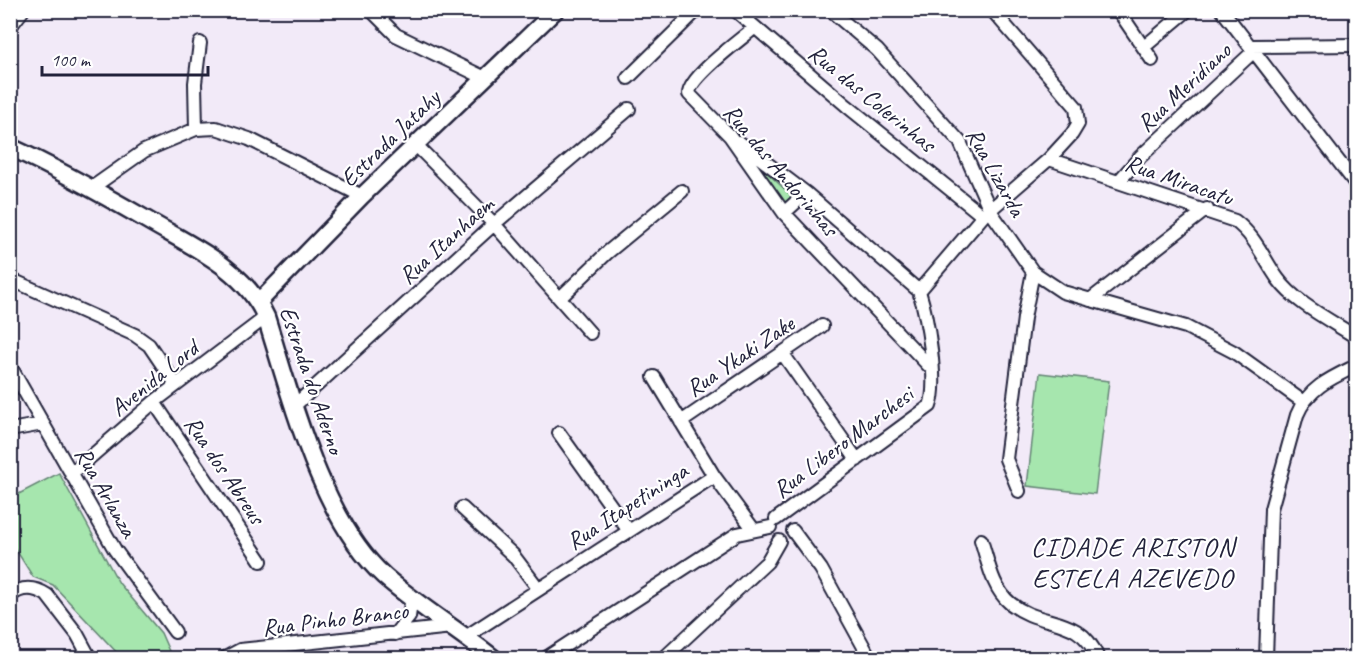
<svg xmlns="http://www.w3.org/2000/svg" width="1367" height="669" viewBox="0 0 1367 669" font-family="Caveat,sans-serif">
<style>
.green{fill:#a6e6ae;stroke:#648474;stroke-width:1.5}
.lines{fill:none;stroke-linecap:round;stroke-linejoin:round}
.minor-casing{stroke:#22223b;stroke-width:16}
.tertiary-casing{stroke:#22223b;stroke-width:20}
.secondary-casing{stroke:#22223b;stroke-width:21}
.minor{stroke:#fff;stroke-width:12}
.tertiary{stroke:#fff;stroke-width:15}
.secondary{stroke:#fff;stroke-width:16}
.labels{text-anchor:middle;stroke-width:4.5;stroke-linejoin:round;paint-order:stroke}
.street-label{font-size:24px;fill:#22223b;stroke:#fff}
.quarter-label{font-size:27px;letter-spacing:1.5px;fill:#22223b;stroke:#fff}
</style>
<rect width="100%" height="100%" fill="#f2eaf8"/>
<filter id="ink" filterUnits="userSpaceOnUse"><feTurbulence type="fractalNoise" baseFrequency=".0167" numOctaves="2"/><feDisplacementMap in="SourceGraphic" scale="12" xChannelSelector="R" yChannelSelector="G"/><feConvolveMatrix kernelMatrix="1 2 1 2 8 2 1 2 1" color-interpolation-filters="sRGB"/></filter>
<g filter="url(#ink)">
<path class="green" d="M734,141L795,199L787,207Z
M1040,373L1109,381L1095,494L1027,486Z
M59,473L119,583L161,633L172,658H122L53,585L33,577L11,542V498Z"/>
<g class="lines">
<g class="minor-casing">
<path id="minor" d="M371,10L396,35L485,78
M735,10L847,106L983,216
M830,10L877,50L960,142L991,212L1033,272L1063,292L1186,327L1234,352L1302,401
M1118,10L1152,60
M1222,10L1356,184
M10,27L23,10
M754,28C740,40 689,77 689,94L730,136L784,213L931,368
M1251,46L1356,45
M1144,47L1188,10
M628,78L697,10
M196,129L195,83L200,43
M739,142L806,193L919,291
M416,145L494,224L590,333
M1049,159L1235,221C1256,237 1263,258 1278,279C1296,304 1332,321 1356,337
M1119,181L1140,157L1254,51
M93,187L144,151L196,129L216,128L249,139L362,196
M784,213L806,193
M10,279L135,335L149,345L176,385
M919,291L983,216L1049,159L1072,134L1078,124L1076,107L992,10
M560,298L608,252L682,191
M1090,300L1207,209
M783,354L857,460
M10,366L115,550L175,632
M654,377L714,476L754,530
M154,402L261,561
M294,406L494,224L629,109
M681,422L822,326
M10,430L43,424
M559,433L629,531
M71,474L154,402L266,317
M1019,491L1006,459L1024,318L1033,272
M462,508L513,555L538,588
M776,519L930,406C939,383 927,316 919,291
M793,531L821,569L870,658
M981,540C988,561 992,588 1010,603C1042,629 1079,613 1098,658
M10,596C22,586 34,587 47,595L77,634L90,658
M395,634L409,617L412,596
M467,636L714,476
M225,658L240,650L452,627
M546,658L737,534L770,527
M664,658L767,562L779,541
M1266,658L1271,509L1297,415C1308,388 1331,378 1356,366"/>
</g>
<g class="tertiary-casing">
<path id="tertiary" d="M259,302L362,196L556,10"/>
</g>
<g class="secondary-casing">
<path id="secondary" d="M10,147C58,169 102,194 147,220C191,246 244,268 266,317C291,396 321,519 384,576C418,606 458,630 493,658"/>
</g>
<use href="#minor" class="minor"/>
<use href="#tertiary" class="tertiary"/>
<use href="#secondary" class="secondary"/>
</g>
</g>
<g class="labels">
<g class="street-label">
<text transform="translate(1184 87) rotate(-43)" y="8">Rua Meridiano</text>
<text transform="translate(872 98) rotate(39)" y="8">Rua das Colerinhas</text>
<text transform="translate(390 138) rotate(-44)" y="8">Estrada Jatahy</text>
<text transform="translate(781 170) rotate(50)" y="8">Rua das Andorinhas</text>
<text transform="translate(996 172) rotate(61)" y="8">Rua Lizarda</text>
<text transform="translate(1179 180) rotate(19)" y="8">Rua Miracatu</text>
<text transform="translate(446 240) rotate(-42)" y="8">Rua Itanhaem</text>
<text transform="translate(740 356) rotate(-34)" y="8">Rua Ykaki Zake</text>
<text transform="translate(154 378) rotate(-39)" y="8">Avenida Lord</text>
<text transform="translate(312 380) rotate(71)" y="8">Estrada do Aderno</text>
<text transform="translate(843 442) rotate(-37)" y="8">Rua Libero Marchesi</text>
<text transform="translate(225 470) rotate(56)" y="8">Rua dos Abreus</text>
<text transform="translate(106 492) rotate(60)" y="8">Rua Arlanza</text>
<text transform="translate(627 506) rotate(-33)" y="8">Rua Itapetininga</text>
<text transform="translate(335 619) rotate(-7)" y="8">Rua Pinho Branco</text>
</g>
<g class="quarter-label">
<text x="1133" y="556">CIDADE ARISTON<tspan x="1133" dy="31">ESTELA AZEVEDO</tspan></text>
</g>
</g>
<rect width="1367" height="669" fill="none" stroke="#fff" stroke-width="36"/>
<rect x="18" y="18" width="1331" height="633" fill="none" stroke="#22223b" stroke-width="2" filter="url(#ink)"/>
<path d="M42 66v9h166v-9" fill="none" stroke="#22223b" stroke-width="3"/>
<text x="51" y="66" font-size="18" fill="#22223b" stroke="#ffffff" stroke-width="4.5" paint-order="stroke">100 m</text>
</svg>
